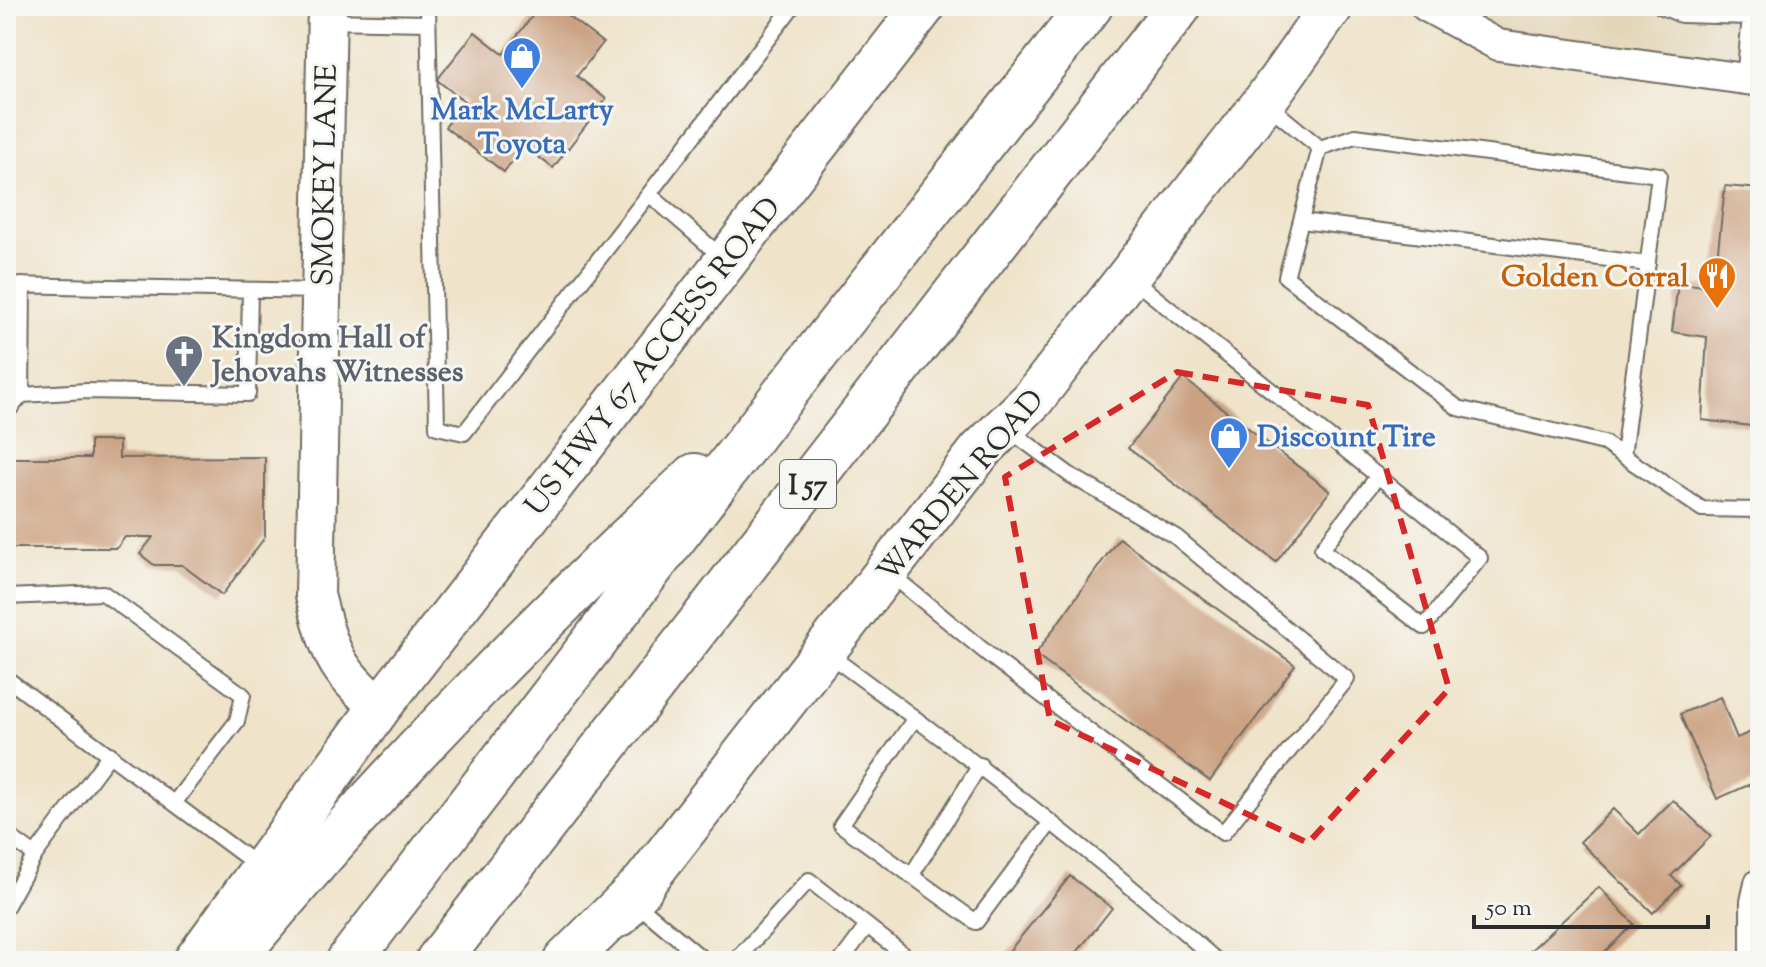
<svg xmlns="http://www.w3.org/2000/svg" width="1766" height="967" viewBox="0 0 1766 967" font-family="'Sorts Mill Goudy',serif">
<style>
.built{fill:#e3d6b7}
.building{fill:#cba181}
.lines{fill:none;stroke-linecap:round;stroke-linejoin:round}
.service-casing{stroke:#706b62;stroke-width:18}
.minor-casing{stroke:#706b62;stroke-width:34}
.tertiary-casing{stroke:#706b62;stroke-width:42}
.secondary-casing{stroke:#706b62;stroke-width:46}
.motorway-casing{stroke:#706b62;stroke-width:48}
.service{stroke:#fff;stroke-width:14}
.minor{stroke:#fff;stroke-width:30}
.tertiary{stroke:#fff;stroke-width:38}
.secondary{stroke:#fff;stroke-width:42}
.motorway{stroke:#fff;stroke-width:44}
.marked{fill:none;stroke:#d62828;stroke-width:6;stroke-dasharray:16 10;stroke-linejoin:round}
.labels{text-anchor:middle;stroke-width:6;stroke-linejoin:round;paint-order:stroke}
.shield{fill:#f6f6f2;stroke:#686867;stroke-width:2}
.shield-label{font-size:28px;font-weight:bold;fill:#2b2b2b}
.shop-label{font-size:30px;font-weight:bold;fill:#366cbe;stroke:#f6f6f2}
.street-label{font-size:30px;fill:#2b2b2b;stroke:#f6f6f2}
.food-label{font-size:30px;font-weight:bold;fill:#c56008;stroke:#f6f6f2;text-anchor:end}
.worship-label{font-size:30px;font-weight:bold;fill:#5b616d;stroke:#f6f6f2;text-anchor:start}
</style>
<rect width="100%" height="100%" fill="#f6f6f2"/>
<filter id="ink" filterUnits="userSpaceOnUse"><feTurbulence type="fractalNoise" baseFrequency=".0125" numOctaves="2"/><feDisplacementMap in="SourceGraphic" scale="16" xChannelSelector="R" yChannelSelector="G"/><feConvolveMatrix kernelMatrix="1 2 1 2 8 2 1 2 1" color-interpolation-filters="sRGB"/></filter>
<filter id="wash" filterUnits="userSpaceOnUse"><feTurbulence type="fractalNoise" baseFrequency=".006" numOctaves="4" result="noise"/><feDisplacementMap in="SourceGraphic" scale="32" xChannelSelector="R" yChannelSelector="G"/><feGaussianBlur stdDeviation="1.8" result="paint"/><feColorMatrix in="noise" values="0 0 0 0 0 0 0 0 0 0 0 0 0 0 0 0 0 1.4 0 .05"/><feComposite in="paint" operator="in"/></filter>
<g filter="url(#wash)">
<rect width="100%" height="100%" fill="#efe3c9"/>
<path class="built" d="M1426,6H1760V81L1524,51Z"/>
<g id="blocks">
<path class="building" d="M540,6H555L603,43L577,76L606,99L553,168L524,146L504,172L445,127L465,102L437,80L475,32L503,54Z
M1725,186L1760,189V427L1702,420L1707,337L1672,332L1678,283L1714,287Z
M1183,378L1330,491L1276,562L1128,448Z
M90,441H119V458L265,457V537L222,595L182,565H154L140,554L153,537H125L117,548H6V458H90Z
M1119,538L1295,665L1210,781L1035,655Z
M1720,697L1737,738L1760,728V780L1717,799L1680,714Z
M1673,800L1711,836L1671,876L1681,885L1653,913L1580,842L1613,809L1639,834Z
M1070,876L1112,908L1070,961H1014L1006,955Z
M1599,887L1634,924L1595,961H1542L1531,950Z"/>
</g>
</g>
<g filter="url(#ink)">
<use href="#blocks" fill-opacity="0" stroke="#706b62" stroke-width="2"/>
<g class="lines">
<g class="service-casing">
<path id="service" d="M428,6L437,427L464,433L649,194L723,258
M1660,6L1681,15L1750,17L1744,79
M327,21L427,23
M1268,105L1320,148L1286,277L1458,408L1604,443L1702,509L1760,510
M1320,148L1355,136L1659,175L1623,456
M649,194L793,6
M1301,221L1648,264
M1131,278L1480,558L1424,627L1322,549L1378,476
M6,285L318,291
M22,395L86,391L248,394L250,290
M6,413L22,395L23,285
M888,572L989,655L1223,833L1347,679L1176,537L1070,475L1008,429
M6,597L103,593L243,695L237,721L175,802
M828,654C962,752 1093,851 1217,961
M6,678L258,866
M915,718L841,825L976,922L1051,822
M6,834L35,855
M911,876L980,765
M635,902L705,961
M6,907L35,855L110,754
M735,961L809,880L912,961
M841,961L867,926"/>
</g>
<g class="minor-casing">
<path id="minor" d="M1426,6L1498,45L1760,81
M1756,961V902L1760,884"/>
</g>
<g class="tertiary-casing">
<path id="tertiary" d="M327,6L315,595C329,650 335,671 380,707"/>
</g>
<g class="secondary-casing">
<path id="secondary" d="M618,916L980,451L1033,399L1264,102L1332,6
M195,961L380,707L924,6"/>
</g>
<g class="motorway-casing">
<path id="motorway" d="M232,961C373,788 531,628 695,476
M349,961L785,393L1090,6
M438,961L1179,6
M566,961L641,887"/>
</g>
<use href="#service" class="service"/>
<use href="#minor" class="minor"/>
<use href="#tertiary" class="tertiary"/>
<use href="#secondary" class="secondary"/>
<use href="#motorway" class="motorway"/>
</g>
</g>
<path class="marked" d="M1177,372L1368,405L1449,689L1308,843L1050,720L1005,477Z"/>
<defs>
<g id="shop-pin" transform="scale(2)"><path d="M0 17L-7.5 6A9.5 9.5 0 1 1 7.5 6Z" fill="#3f7fe0" stroke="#f6f6f2"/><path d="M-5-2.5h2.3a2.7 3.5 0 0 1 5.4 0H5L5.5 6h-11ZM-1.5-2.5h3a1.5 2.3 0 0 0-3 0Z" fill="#fff"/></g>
<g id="restaurant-pin" transform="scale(2)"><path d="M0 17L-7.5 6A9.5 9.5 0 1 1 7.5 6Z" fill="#e8710a" stroke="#f6f6f2"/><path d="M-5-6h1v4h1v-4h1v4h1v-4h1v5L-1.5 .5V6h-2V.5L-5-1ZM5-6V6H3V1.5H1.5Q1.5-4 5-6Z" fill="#fff"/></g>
<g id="church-pin" transform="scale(2)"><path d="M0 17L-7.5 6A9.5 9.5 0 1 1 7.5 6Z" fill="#6b7280" stroke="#f6f6f2"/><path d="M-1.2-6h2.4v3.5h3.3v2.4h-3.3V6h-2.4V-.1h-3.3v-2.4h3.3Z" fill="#fff"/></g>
</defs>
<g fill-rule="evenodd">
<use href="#shop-pin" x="522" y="56"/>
<use href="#restaurant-pin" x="1717" y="276"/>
<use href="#church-pin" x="184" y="354"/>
<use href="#shop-pin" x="1229" y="436"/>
</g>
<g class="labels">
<rect class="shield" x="780" y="460" width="56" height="48" rx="6"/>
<g class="shield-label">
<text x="808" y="494">I 57</text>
</g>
<g class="shop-label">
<text x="522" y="119">Mark McLarty<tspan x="522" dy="34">Toyota</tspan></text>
<text x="1257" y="446" text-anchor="start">Discount Tire</text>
</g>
<g class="street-label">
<text transform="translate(324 175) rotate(-89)" y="10">SMOKEY LANE</text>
<text transform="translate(652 356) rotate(-52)" y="10">US HWY 67 ACCESS ROAD</text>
<text transform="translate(960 485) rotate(-50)" y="10">WARDEN ROAD</text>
</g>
<g class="food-label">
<text x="1689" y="286">Golden Corral</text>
</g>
<g class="worship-label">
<text x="212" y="347">Kingdom Hall of<tspan x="212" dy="34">Jehovahs Witnesses</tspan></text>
</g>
</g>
<rect width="1766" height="967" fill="none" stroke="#f6f6f2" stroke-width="32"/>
<path d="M1474 915v12h234v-12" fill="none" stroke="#2b2b2b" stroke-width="4"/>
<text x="1486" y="915" font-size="24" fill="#2b2b2b" stroke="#f6f6f2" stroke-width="6" paint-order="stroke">50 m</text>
</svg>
